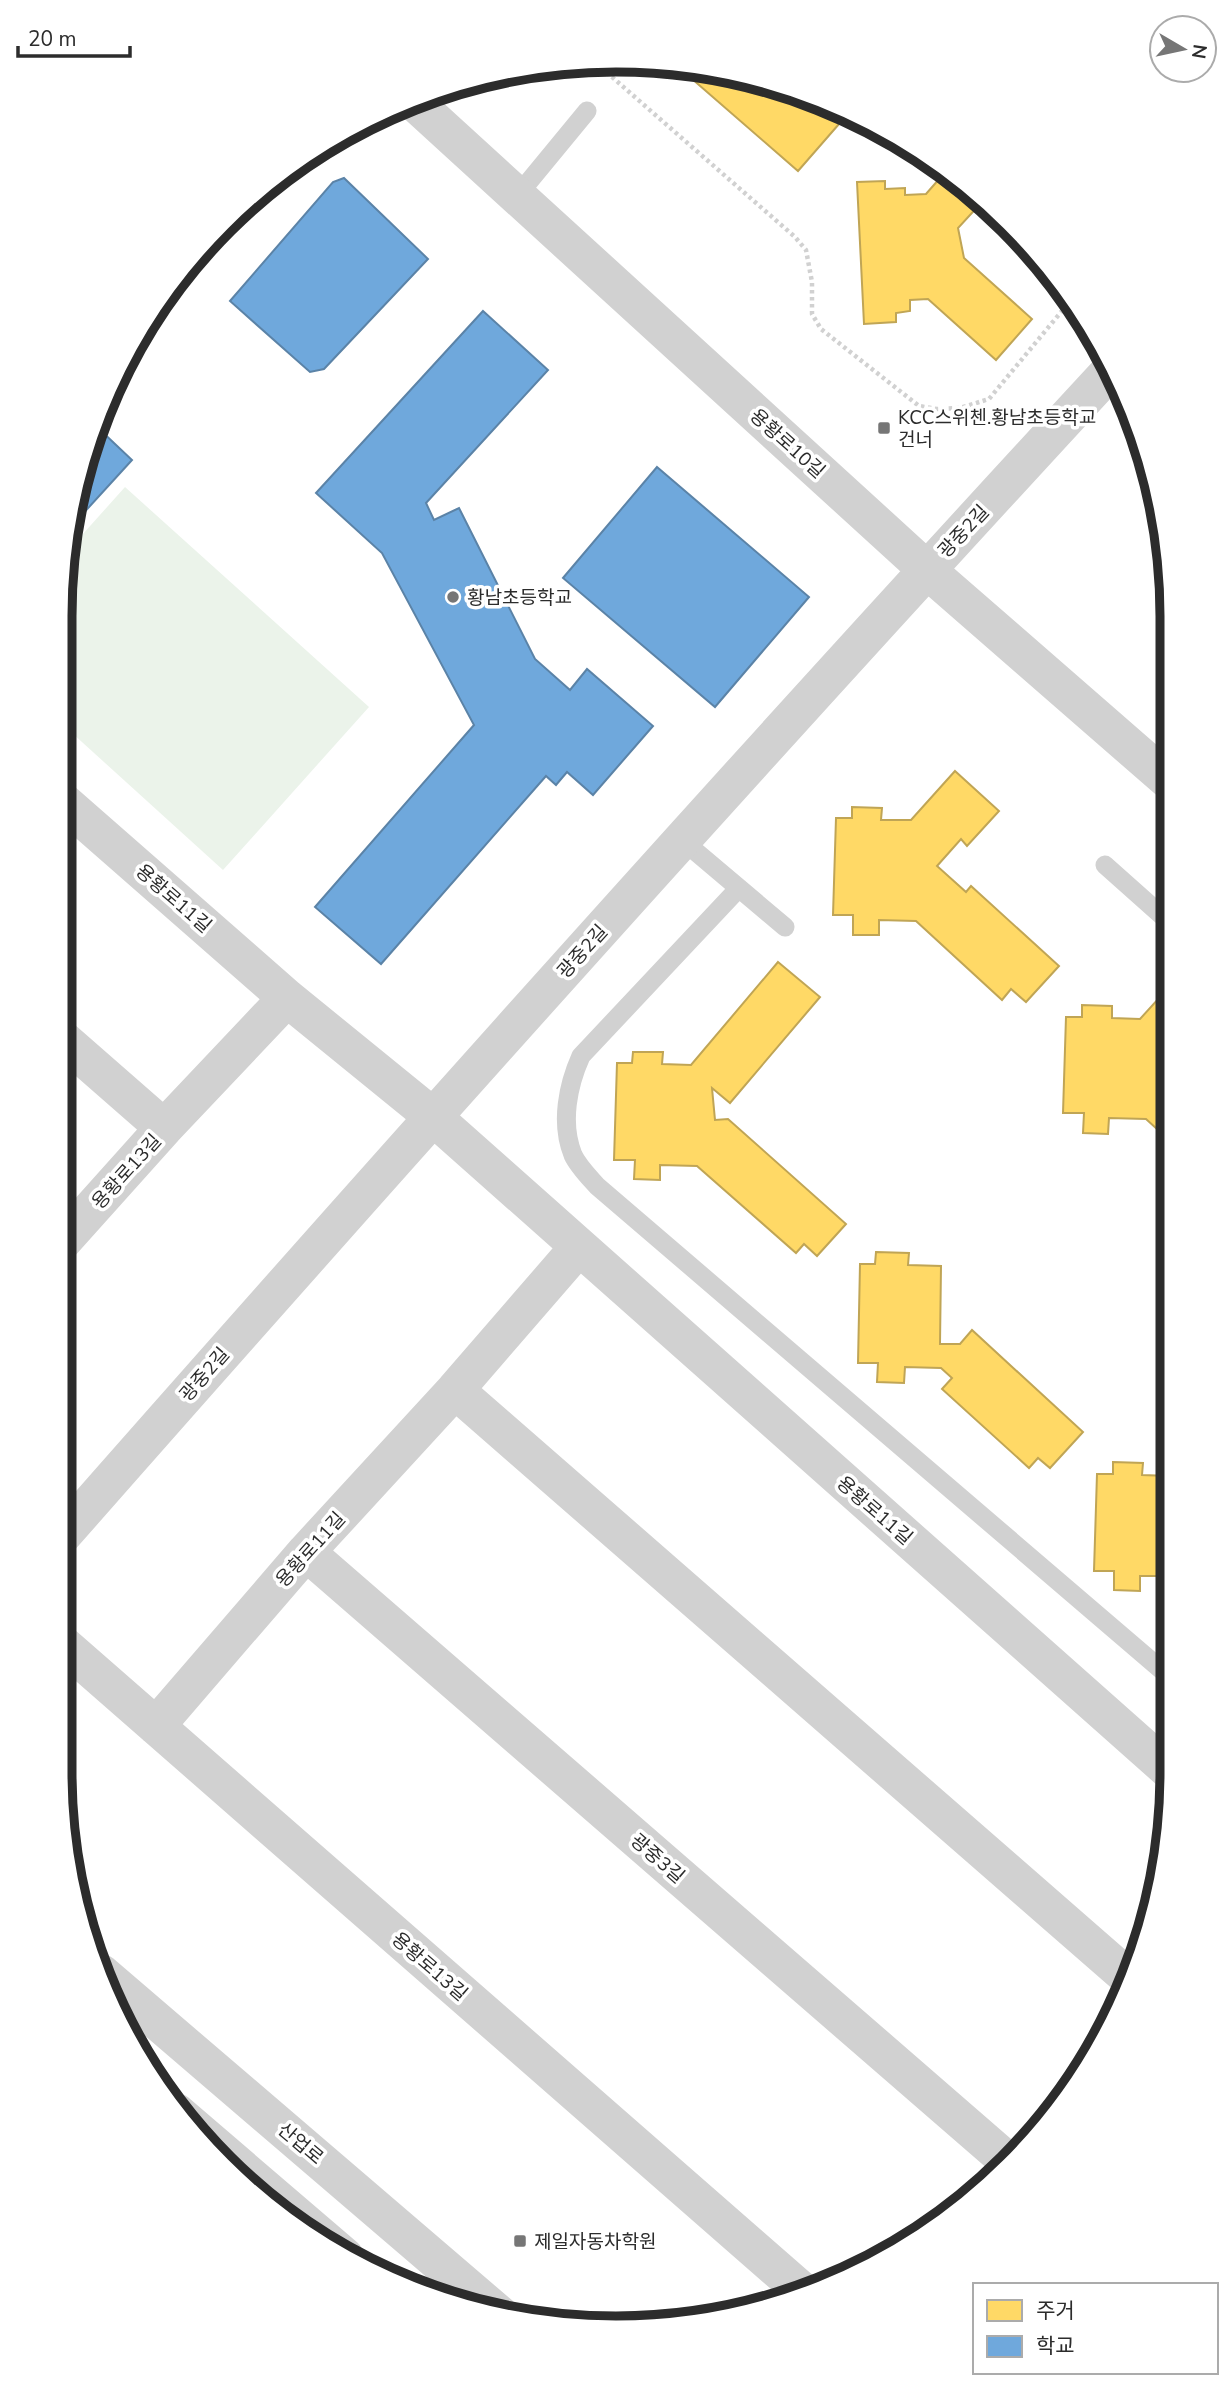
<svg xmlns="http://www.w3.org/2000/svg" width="1232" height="2388" viewBox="0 0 1232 2388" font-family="'Nunito Sans','Noto Sans KR',sans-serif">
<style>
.green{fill:#ebf3ea}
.homes{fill:#ffd966;stroke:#c0a555;stroke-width:2}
.schools{fill:#6fa8dc;stroke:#5b83a7;stroke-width:2}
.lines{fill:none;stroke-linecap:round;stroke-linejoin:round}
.path{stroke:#d1d1d1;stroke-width:4.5;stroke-dasharray:3.5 3.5;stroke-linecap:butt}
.service{stroke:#d1d1d1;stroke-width:19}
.minor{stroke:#d1d1d1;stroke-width:38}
.tertiary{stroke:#d1d1d1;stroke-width:38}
.poi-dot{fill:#767676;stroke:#fff;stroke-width:2.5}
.labels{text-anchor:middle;stroke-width:7;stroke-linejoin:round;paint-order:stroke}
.poi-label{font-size:19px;fill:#2c2c2c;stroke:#fff;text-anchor:start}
.street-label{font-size:19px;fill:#2c2c2c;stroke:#fff}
.rim{fill:none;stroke:#2c2c2c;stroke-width:9}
</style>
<rect width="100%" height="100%" fill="#fff"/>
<path class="green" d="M125,487L369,707L223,870L61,723V580L65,554Z"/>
<path class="homes" d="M676,65L760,78L807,96L839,124L798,171Z
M947,170L982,202L958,228L964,258L1032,319L996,360L928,299L910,300V311L896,313V322L864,324L857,182L885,181V189L905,188V195L926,194Z
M955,771L999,811L967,846L961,839L937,866L966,892L971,886L1059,966L1026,1002L1011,989L1002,1000L916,921L879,920V935H853V915H833L836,818H852V807L882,808L881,820H911Z
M778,962L820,997L730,1103L712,1088L715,1120L728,1119L846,1224L817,1256L804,1244L796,1253L697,1166L660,1165V1180L634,1179L635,1160H614L617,1063H632L633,1052H663L662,1064L691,1065Z
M1169,987V1061L1166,1065L1169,1067V1140L1146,1119L1109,1118L1108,1134L1083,1133L1084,1113H1063L1066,1017H1082V1005L1112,1006V1018L1140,1019Z
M876,1252L909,1253L908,1265L941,1266L940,1344H960L972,1330L1083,1432L1050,1468L1038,1458L1029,1468L942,1389L952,1378L941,1368L905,1367L904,1383L877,1382L878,1363H858L860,1264H875Z
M1113,1462L1143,1463L1142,1475L1170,1476L1171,1576H1140V1591L1114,1590V1571H1094L1097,1474H1113Z"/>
<path class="schools" d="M344,178L428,259L324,369L310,372L230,301L333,182Z
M483,311L548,370L426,503L434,520L459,508L535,659L570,690L587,669L653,726L593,795L567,772L556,785L546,776L381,964L315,907L474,725L382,553L316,493Z
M96,426L132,460L69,529L78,472Z
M657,467L809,597L715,707L563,578Z"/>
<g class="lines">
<path class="path" d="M596,63L795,237L806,250L812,282V314L821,329L919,406L937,409L960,408L989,399L1071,300"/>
<path class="service" d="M517,196L587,111
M682,840L785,927
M1105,865L1169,922
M739,888L581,1056C568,1085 560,1123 573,1155C578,1166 589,1177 597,1186L1171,1678"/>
<path class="minor" d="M412,100L927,570L1168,780
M60,799L287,998L432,1116L1171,1772
M60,1037L164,1128
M60,1244L164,1128L287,998
M455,1390L1130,1979
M60,1538C406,1145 755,755 1111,370
M306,1552L1011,2164
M60,1642L801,2290
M156,1726L306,1552L455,1390L578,1248"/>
<path class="tertiary" d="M101,1973L500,2315
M176,2112L345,2257"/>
</g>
<g class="poi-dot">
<rect x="877" y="421" width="14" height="14" rx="3.5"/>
<circle cx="453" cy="597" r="7"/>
<rect x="513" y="2234" width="14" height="14" rx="3.5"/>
</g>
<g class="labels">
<g class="poi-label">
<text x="898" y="424">KCC스위첸.황남초등학교<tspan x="898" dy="22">건너</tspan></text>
<text x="467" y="604">황남초등학교</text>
<text x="534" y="2248">제일자동차학원</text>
</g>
<g class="street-label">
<text transform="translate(788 443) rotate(42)" y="7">용황로10길</text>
<text transform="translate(963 531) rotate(-47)" y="7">광중2길</text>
<text transform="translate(174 898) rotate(41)" y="7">용황로11길</text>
<text transform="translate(582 951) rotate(-48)" y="7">광중2길</text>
<text transform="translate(126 1171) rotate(-48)" y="7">용황로13길</text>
<text transform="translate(204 1374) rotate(-49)" y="7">광중2길</text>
<text transform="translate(875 1510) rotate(41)" y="7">용황로11길</text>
<text transform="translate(310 1549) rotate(-48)" y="7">용황로11길</text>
<text transform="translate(658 1858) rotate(41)" y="7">광중3길</text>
<text transform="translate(430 1966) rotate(41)" y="7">용황로13길</text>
<text transform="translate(301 2143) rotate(40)" y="7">산업로</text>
</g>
</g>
<path d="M0 0H1232V2388H0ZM616 72H616A544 544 0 0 1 1160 616V1772A544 544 0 0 1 616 2316H616A544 544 0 0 1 72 1772V616A544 544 0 0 1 616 72Z" fill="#fff" fill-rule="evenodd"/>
<path class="rim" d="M616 72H616A544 544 0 0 1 1160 616V1772A544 544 0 0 1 616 2316H616A544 544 0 0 1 72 1772V616A544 544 0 0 1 616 72Z"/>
<rect x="973" y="2283" width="245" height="91" fill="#ffffff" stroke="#ababab" stroke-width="2"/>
<rect x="987" y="2300" width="35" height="21" fill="#ffd966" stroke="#ababab" stroke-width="2"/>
<text x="1036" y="2318" font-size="21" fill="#2c2c2c">주거</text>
<rect x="987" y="2336" width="35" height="21" fill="#6fa8dc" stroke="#ababab" stroke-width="2"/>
<text x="1036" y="2353" font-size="21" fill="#2c2c2c">학교</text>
<g transform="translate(1183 49) rotate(99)"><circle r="33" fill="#ffffff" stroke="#ababab" stroke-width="2"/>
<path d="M0-5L12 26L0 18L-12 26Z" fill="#767676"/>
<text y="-10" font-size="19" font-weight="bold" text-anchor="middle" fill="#2c2c2c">N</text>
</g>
<path d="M18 46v10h112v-10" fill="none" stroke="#2c2c2c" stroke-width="3.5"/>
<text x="28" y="46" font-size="21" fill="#2c2c2c" stroke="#ffffff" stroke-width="5" paint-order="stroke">20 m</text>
</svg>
